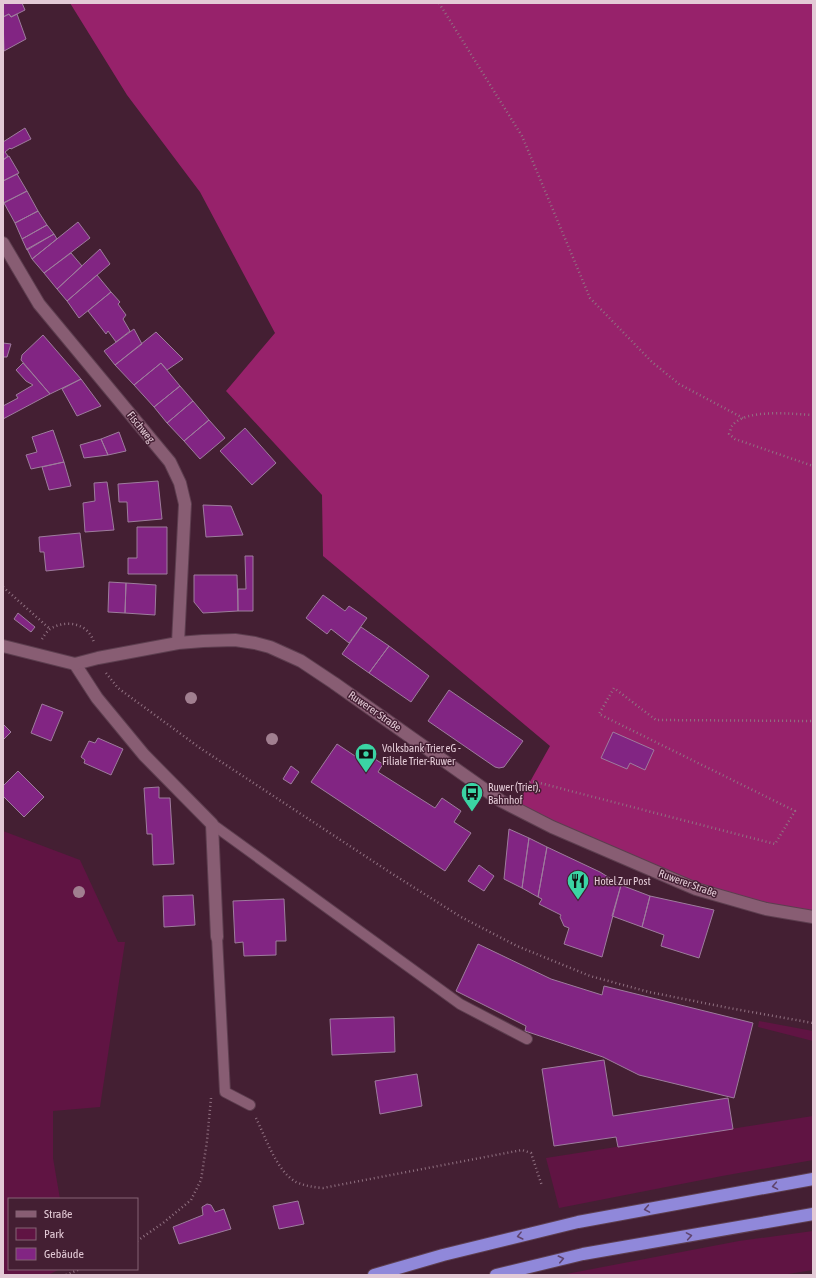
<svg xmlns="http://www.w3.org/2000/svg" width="816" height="1278" viewBox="0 0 816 1278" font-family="'Asap Condensed',sans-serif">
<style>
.green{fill:#601443}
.forest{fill:#97226b}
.building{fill:#822583;stroke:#9e7c9d}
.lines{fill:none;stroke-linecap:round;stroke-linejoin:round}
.lane-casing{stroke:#5d3e4f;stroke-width:12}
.street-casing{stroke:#5d3e4f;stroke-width:14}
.secondary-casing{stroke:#5d3e4f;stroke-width:14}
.highway-casing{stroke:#5d3e4f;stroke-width:14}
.path{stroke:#917282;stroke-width:2.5;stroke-dasharray:1 3;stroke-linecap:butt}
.lane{stroke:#885d73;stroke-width:10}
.street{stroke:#885d73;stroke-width:12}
.secondary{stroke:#885d73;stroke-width:12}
.highway{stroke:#9088da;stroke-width:12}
.tree{fill:#a17f90}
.oneway{stroke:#5f446d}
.labels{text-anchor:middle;stroke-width:3;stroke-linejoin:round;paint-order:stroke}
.street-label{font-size:11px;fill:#e3cad6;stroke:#441f33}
.poi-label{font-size:11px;fill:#e3cad6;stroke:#441f33;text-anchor:start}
</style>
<rect width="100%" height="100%" fill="#441f33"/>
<path class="green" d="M3,831L80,860L118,942H125L100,1107L53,1111V1158L60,1199H9V1269H60L48,1275H3Z
M759,1021L813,1031V1041L758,1027Z
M813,1116V1160L722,1176L559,1208L546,1158Z
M813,1231V1270L782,1275H561L739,1241Z"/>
<path class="forest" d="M70,3H813V916L698,889L517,805L550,746L323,556L322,495L226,391L275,333L200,192L127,95Z"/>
<path class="building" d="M3,3H22L25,10L11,17L9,14L3,17Z
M9,14L11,17L17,14L26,39L4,51L3,17Z
M25,128L31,139L11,149L10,148L5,152L8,156L3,160V142Z
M9,156L19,173L3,181V160Z
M17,174L27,191L3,203V181Z
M27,191L38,211L15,223L4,203Z
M38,211L47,225L22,239L15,223Z
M78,222L90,238L44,273L32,259Z
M47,225L54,234L27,250L22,239Z
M54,234L57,239L32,259L27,249Z
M100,249L110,264L67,301L57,289Z
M71,253L82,266L57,289L44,273Z
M97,275L111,292L79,318L67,301Z
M111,292L120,302L118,304L126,315L123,319L130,331L116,342L108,331L106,334L88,311Z
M134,329L142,344L115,365L104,351Z
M156,332L183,359L167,370L161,363L134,385L115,365Z
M43,335L81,379L50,394L21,360L22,355Z
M3,343L11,344L7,357H3Z
M23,363L50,394L3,419V406L18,398L16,395L33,385L26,381L16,370Z
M161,363L180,386L154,407L134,385Z
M81,379L101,406L77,416L62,389Z
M180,386L193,401L167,423L154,407Z
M193,401L209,420L184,441L167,423Z
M209,420L225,438L200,459L184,441Z
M245,428L276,463L252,485L220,451Z
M53,430L64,462L31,469L26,455L37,452L32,437Z
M119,432L126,451L108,455L101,439Z
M101,439L108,455L84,458L80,445Z
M64,462L71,486L49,490L42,467Z
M158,481L162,519L128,522L127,502H119L118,484Z
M107,482L114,530L85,532L83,503L95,501L94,483Z
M203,505L231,506L243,535L206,537Z
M137,527H167V574H128V558H137Z
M80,533L84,567L46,571L44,552H40L39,537Z
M245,556H253V611H238V589H246Z
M194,575H237L238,611L203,613L194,602Z
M109,582L126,583L125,613L108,612Z
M126,583L156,585L155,615L125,613Z
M323,595L345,611L349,606L367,618L349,643L331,629L327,634L306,618Z
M18,613L35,627L31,632L14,619Z
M361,627L389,646L369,673L342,654Z
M389,646L429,676L411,702L369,673Z
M449,690L523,741L504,767L499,768L495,767L428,721Z
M42,704L63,712L51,741L31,733Z
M3,724L11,732L3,740Z
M613,732L654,750L645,770L630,763L627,769L601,758Z
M98,738L123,749L111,775L84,763L85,760L81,757L89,741L95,743Z
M337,744L367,764L372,757L378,761L383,764L378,772L435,808L442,798L461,811L454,822L471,833L445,871L311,782Z
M291,766L299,772L291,784L283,779Z
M18,771L44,797L24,817L3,796V786Z
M159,787V798H170L174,864L153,865L152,834H147L144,788Z
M509,829L529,838L522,888L504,879Z
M529,838L547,847L538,897L522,888Z
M547,847L600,872L621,885L602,957L564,944L569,928L564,926L560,917L561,915L539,904L542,899L538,897Z
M479,865L494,876L484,891L468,881Z
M621,885L650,896L642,927L612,916Z
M193,895L195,925L164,927L163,896Z
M650,896L714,910L699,958L661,946L664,935L642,927Z
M284,899L286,941H276V955L244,956L243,942L235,943L233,901Z
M478,944L551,979L602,995L604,986L753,1023L734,1098L639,1075L603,1057L525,1031L526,1026L456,991Z
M394,1017L395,1052L332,1055L330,1019Z
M604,1060L613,1116L728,1098L733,1129L618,1147L616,1137L554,1146L542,1069Z
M417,1074L422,1106L380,1114L375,1081Z
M298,1201L304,1224L279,1229L273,1206Z
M207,1204L211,1205L215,1212L224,1209L231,1229L179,1244L173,1227L203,1215L202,1207Z"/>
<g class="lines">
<g class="lane-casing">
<path id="lane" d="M212,824L460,1004L527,1039
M217,937L225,1092L250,1105"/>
</g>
<g class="street-casing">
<path id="street" d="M75,664L97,698L144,755L212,824L217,937"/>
</g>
<g class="secondary-casing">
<path id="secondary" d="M3,243L39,304L170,462L180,483L185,504L178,643
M3,646L75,664L98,658L178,643L203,641L235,640L255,643L270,647L301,661L334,683L501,801L552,827L696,889L766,909L813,917"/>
</g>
<g class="highway-casing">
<path id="highway" d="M374,1275L443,1255L578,1222L813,1179
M496,1275L583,1254L813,1214"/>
</g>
<path class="path" d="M439,3L522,136L590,298L652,362L679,384L743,418
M813,415C793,414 745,408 732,426C731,428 730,432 729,434L735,439L813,466
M3,587L50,629
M42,639C44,636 47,631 50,629C66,619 89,623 94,643
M106,673L118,688L200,748L391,873L461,917L517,946L590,976L649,992L729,1008L813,1023
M515,789L532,781L775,844L795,811L599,714L614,688L656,720L813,721
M256,1118C265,1136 277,1172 296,1182C305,1186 313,1187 323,1188L522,1150L531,1153L542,1186
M137,1241L163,1223L191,1200L201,1180L207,1141L211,1098
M66,1275L80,1269"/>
<use href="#lane" class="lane"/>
<use href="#street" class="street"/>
<use href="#secondary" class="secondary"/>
<use href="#highway" class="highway"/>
</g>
<g class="tree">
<circle cx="191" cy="698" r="6"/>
<circle cx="272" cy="739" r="6"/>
<circle cx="79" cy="892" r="6"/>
</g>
<defs><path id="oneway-chevron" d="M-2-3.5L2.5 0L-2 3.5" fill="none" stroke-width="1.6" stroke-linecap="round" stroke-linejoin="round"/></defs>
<g class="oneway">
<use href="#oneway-chevron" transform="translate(775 1186) rotate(170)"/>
<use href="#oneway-chevron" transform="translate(647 1209) rotate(170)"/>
<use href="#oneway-chevron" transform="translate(520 1236) rotate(166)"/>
<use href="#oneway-chevron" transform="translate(689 1236) rotate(-10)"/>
<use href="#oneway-chevron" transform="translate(561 1259) rotate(-13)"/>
</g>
<defs>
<g id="bank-pin" transform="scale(1.15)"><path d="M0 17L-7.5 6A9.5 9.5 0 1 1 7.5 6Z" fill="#3bd4a4" stroke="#441f33"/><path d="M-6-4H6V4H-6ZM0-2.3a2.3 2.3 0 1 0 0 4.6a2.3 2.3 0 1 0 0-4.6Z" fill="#111"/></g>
<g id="bus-pin" transform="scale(1.15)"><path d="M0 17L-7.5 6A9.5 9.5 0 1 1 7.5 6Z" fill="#3bd4a4" stroke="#441f33"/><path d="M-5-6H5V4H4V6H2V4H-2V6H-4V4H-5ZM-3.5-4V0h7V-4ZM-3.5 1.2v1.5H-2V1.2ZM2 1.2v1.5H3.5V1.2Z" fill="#111"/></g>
<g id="restaurant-pin" transform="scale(1.15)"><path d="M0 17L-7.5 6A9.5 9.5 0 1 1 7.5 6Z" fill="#3bd4a4" stroke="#441f33"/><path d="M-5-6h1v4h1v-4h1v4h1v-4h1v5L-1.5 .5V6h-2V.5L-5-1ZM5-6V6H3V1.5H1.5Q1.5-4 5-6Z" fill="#111"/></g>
</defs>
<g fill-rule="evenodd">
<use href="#bank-pin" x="366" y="754"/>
<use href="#bus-pin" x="472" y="793"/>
<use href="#restaurant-pin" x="578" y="881"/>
</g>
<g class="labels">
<g class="street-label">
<text transform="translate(141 427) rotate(51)" y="4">Fischweg</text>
<text transform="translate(375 711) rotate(35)" y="4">Ruwerer Straße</text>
<text transform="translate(688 883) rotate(20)" y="4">Ruwerer Straße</text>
</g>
<g class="poi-label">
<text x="382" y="752">Volksbank Trier eG -<tspan x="382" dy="13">Filiale Trier-Ruwer</tspan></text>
<text x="488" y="791">Ruwer (Trier),<tspan x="488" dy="13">Bahnhof</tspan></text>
<text x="594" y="885">Hotel Zur Post</text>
</g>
</g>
<rect width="816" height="1278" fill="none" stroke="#e3cad6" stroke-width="8"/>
<rect x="8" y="1198" width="130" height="72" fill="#441f33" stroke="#846374"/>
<rect x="16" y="1211" width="20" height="6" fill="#885d73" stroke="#846374"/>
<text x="44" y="1218" font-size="12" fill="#e3cad6">Straße</text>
<rect x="16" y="1228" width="20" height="12" fill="#601443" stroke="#846374"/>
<text x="44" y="1238" font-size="12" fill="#e3cad6">Park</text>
<rect x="16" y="1248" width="20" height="12" fill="#822583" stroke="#846374"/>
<text x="44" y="1258" font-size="12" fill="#e3cad6">Gebäude</text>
</svg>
